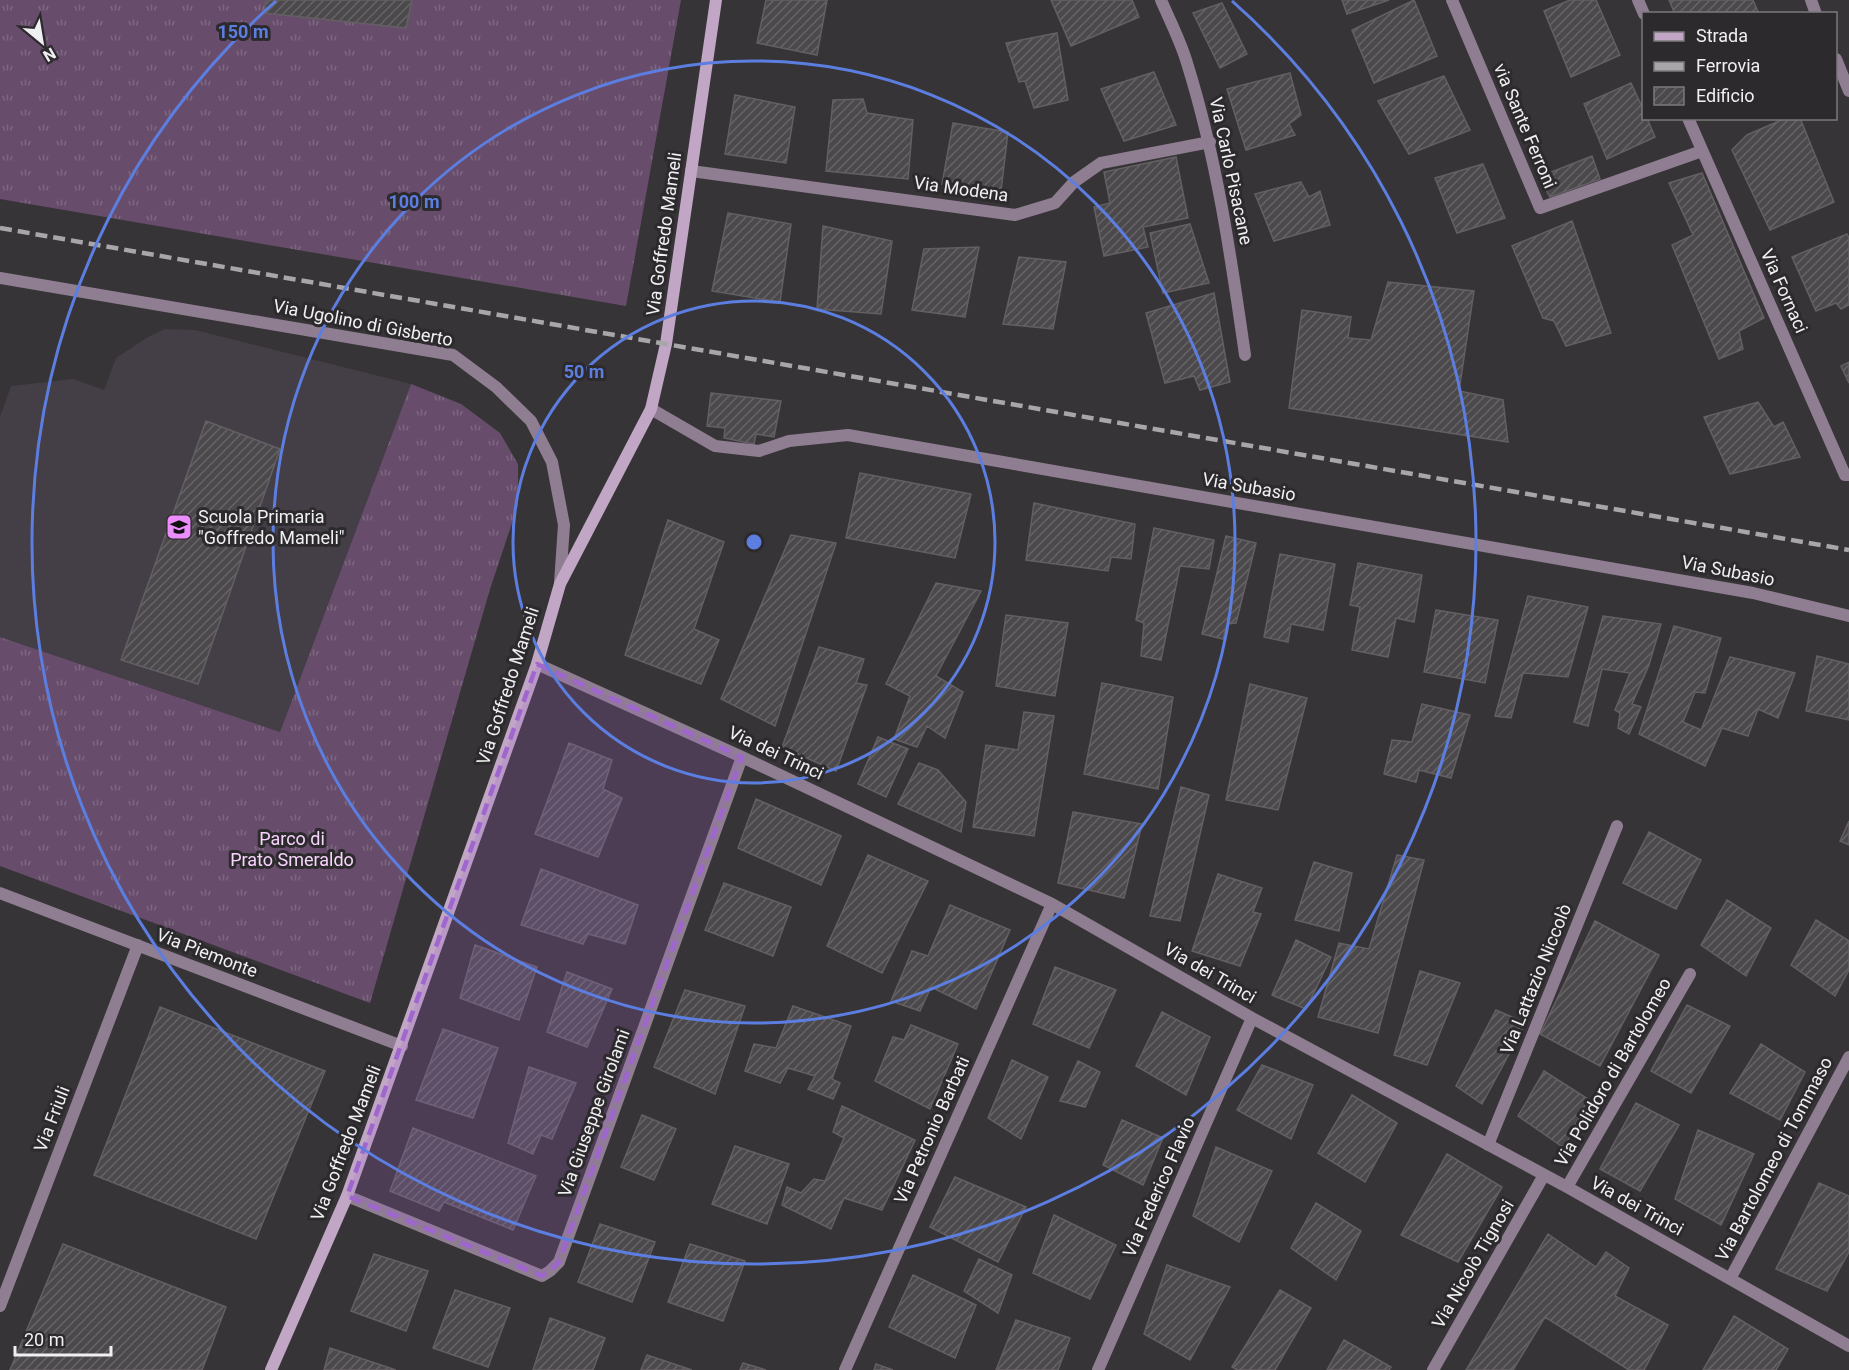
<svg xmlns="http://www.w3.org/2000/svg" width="1849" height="1370" viewBox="0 0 1849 1370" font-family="Roboto,sans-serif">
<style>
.built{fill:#443e46}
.grass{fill:url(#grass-tufts)}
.building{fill:url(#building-hatch);stroke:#635f63;stroke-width:1.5}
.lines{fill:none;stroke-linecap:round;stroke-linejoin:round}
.street{stroke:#8f7e91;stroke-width:12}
.secondary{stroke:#c1a6c5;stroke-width:12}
.rail{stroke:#a8a6a9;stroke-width:4.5;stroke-dasharray:12 6;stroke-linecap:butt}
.marked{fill:#9e66ce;fill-opacity:0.2;stroke:#9e66ce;stroke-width:4.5;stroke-dasharray:12 8;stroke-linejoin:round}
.ring{fill:none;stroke:#5c7ee0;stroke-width:3}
.labels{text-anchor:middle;stroke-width:6;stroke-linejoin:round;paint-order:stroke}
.street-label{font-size:18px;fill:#f0eff1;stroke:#2d2a2d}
.poi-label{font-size:18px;fill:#f0eff1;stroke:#2d2a2d;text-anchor:start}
.park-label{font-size:18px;fill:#f7d4fc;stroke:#2d2a2d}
.centre{fill:#5c7ee0;stroke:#2d2a2d;stroke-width:3}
.ring-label{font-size:18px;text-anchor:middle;font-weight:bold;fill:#5c7ee0;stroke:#2d2a2d;stroke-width:6;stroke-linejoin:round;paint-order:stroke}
</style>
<defs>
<pattern id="grass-tufts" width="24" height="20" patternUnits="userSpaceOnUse" patternTransform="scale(1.5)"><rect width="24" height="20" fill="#674d6b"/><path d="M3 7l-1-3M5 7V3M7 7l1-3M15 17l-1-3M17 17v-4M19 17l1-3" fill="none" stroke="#7d6781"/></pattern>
<pattern id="building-hatch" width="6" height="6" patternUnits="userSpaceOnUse" patternTransform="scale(1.5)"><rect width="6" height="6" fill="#4c494d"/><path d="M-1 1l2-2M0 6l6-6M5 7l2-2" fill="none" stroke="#666467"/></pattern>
</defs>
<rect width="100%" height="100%" fill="#373437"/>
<path class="built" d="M165,329L195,330L411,384L280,732L0,637V417L11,386L73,379L104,390L116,358L148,337Z"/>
<path class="grass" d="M0,0H681L626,306L0,199Z
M411,384L461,404L500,433L518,464V505L490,589L370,1003L0,866V637L280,732Z"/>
<path class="building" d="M266,0H412L406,28L264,13Z
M766,0H827L817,55L757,43Z
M1051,0H1132L1139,17L1071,46Z
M1342,0H1389L1347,14Z
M1414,0L1437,56L1374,83L1352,30Z
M1570,0H1596L1620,55L1571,77L1544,11Z
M1669,0H1753L1759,14H1675Z
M1222,3L1247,54L1220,68L1193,13Z
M1057,33L1068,100L1034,108L1025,81L1019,82L1006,43Z
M1154,72L1176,125L1124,141L1101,89Z
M1290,73L1301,115L1289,124L1295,135L1246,150L1227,89Z
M1444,76L1470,130L1409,154L1378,101Z
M1631,83L1644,111V118H1647L1655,137L1607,159L1584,104Z
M735,95L795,107L786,163L725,154Z
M863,99L867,113L913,120L908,179L826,171L833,100Z
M1786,118H1800L1834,202L1770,230L1732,150L1747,135Z
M953,123L1008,132L1001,191L942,184Z
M1592,156L1600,179L1550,197L1539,177Z
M1176,157L1188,218L1143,227L1148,247L1104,256L1094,207L1110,203L1104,172Z
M1483,164L1505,218L1457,233L1435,178Z
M1702,173L1764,318L1739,331L1743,349L1719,359L1672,245L1693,235L1669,183Z
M1301,182L1309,197L1320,191L1330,225L1274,241L1255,194Z
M728,213L791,224L780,302L712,291Z
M1572,221L1611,333L1566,346L1554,321L1543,318L1512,246Z
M1190,224L1209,283L1163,293L1150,233Z
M823,226L892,241L881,314L817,309Z
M1847,234L1849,238V305L1841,309L1836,303L1816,311L1792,257Z
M979,247L965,317L912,310L924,249Z
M1019,257L1066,262L1053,329L1003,324Z
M1388,282L1474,291L1459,391L1503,400L1508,442L1289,408L1302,310L1351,317L1348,338L1371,340Z
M1214,293L1230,382L1200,390L1194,376L1165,383L1146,313Z
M1849,362V383L1841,366Z
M711,393L781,401L774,437L756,434L754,444L724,438L725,428L707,426Z
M1758,402L1774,427L1783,422L1800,457L1730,474L1704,417Z
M206,421L280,449L198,684L121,660Z
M860,473L971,494L955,558L846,538Z
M1034,503L1135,524L1131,559L1111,557L1108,571L1026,560Z
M668,520L724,542L694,629L719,640L701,684L625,655Z
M1154,528L1214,540L1209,569L1180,566L1161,660L1141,656L1144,623L1136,620Z
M791,535L836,543L775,726L721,699Z
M1226,536L1256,543L1236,623L1227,624L1223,639L1202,634Z
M1280,554L1335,564L1323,630L1291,624L1288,642L1264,637Z
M1358,563L1422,575L1414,622L1396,618L1388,657L1352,650L1360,607L1350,605Z
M936,583L981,591L936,676L963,692L945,738L927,726L917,747L894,739L910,696L886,684Z
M1528,596L1588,607L1568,677L1523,673L1511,718L1495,716Z
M1436,610L1498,620L1485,683L1424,672Z
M1006,615L1068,623L1055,696L996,686Z
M1603,616L1661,624L1649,665L1632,704L1641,707L1629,734L1618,728L1620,713L1615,710L1630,673L1602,669L1588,726L1574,722Z
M1674,626L1721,638L1705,693L1695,692L1683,722L1701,730L1730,657L1795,673L1778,718L1758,709L1748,736L1722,728L1705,766L1639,734Z
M819,647L864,659L856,683L867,685L836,771L782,747Z
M1817,656L1849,664V720L1806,711Z
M1102,683L1173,697L1158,789L1084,774Z
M1250,684L1307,698L1278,810L1226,800Z
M1422,704L1470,715L1451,778L1419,770L1416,782L1384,774L1392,740L1412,742Z
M1024,712L1054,716L1034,836L973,827L986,745L1018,750Z
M878,737L908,749L886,797L858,784Z
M569,743L612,760L603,789L622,798L598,857L535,834Z
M919,763L938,770L966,802L961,832L898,804Z
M1181,787L1209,795L1180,921L1150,916Z
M756,799L841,836L821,885L738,848Z
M1073,812L1142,824L1124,898L1058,883Z
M1849,821V845L1840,841Z
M1649,832L1701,860L1676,909L1623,883Z
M868,855L928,881L882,973L827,946Z
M1397,855L1424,860L1378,1033L1318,1017L1339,943L1369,949Z
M1314,862L1352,873L1339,931L1295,920Z
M541,869L638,905L625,944L588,934L583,944L521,925Z
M1218,874L1262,888L1253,912L1261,914L1240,966L1192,951Z
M724,883L791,907L773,956L705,930Z
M1727,900L1771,928L1746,976L1701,945Z
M950,905L1010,930L976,1009L931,987L920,1011L891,1001L912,951L928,956Z
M1816,920L1849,941V970L1835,996L1791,965Z
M1595,921L1659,955L1600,1066L1540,1034Z
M1296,940L1331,957L1306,1009L1272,995Z
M475,945L537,967L519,1020L460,998Z
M1055,967L1116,990L1089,1048L1033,1024Z
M1420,971L1460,983L1427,1065L1394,1055Z
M567,972L612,989L587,1047L547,1032Z
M685,990L745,1006L715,1094L654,1067Z
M1687,1005L1730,1026L1691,1093L1651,1071Z
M793,1006L851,1026L832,1079L840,1083L833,1099L808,1089L815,1076L788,1068L780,1083L745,1071L754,1044L776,1048Z
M160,1007L325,1071L256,1239L94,1175Z
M1496,1010L1526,1023L1482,1104L1456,1086Z
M1162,1012L1210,1037L1186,1095L1136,1066Z
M911,1025L958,1044L930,1109L875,1081L893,1037L904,1040Z
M443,1029L498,1048L473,1118L416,1100Z
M1761,1044L1805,1072L1780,1120L1730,1093Z
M1012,1060L1048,1077L1021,1139L988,1118Z
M1078,1061L1100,1072L1085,1107L1060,1101Z
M1262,1065L1313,1085L1291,1139L1237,1110Z
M529,1067L576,1083L552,1139L541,1135L533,1154L508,1143Z
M1544,1071L1588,1099L1564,1148L1518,1116Z
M1352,1095L1397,1123L1365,1182L1318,1153Z
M1636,1103L1679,1125L1640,1191L1600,1169Z
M842,1106L915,1140L882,1210L844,1198L831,1229L782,1205L787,1187L801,1193L814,1179L825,1181L844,1138L833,1132Z
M642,1115L676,1129L654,1180L621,1167Z
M1122,1120L1163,1138L1143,1185L1103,1165Z
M413,1128L536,1176L513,1230L444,1202L439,1211L390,1191Z
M1698,1130L1754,1154L1721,1225L1675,1199Z
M735,1146L789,1164L767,1224L712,1204Z
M1216,1147L1272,1171L1239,1242L1193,1216Z
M1447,1154L1502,1187L1458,1262L1401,1235Z
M955,1177L1026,1207L998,1262L930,1227Z
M1819,1183L1849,1196V1252L1827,1291L1776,1269Z
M1316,1203L1361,1231L1336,1280L1291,1248Z
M1054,1215L1116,1245L1090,1299L1033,1273Z
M600,1224L655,1242L632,1302L578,1282Z
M1548,1234L1596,1267L1606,1252L1629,1268L1615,1296L1668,1325L1644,1370H1629L1545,1317L1513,1370H1466Z
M63,1244L226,1307L202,1370H10Z
M690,1244L745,1261L723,1321L668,1302Z
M374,1254L428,1271L406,1331L351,1311Z
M979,1259L1012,1275L998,1313L964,1291Z
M1167,1265L1230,1287L1190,1360L1144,1334Z
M913,1275L976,1305L955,1358L889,1327Z
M455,1290L510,1308L488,1367L433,1348Z
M1280,1290L1311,1308L1275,1370H1238L1232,1367Z
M1734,1316L1788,1349L1776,1370H1703Z
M550,1318L605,1338L593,1370H533Z
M1016,1320L1070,1338L1058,1370H996Z
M1344,1340L1391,1367L1389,1370H1327Z
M330,1348L396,1370H324Z
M647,1355L692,1370H641Z
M743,1363L766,1370H740Z
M876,1364L893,1370H874Z"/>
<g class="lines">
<path class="street" d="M1161,0C1170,21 1181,42 1187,63C1217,159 1231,257 1245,355
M1452,0L1540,208L1702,151
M1638,0L1644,14
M1811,0L1816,14
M1836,59L1849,91
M1688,118L1845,475H1849
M691,171L1015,215L1055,203L1074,182L1101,163L1210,142
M0,278L453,355L496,387L531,421L552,462L564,525L560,583
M651,409L715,446L759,451L789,441L848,435L1753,593L1849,616
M537,664L742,757L1052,904L1252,1018L1567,1187L1849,1346
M0,893L402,1046
M1488,1145L1617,826
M1567,1187L1690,974
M347,1196L542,1276L550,1271L559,1262L742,757
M1730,1279L1849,1057
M0,1306L138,945
M845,1370L1052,904
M1098,1370L1252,1018
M1433,1370L1544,1175"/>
<path class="secondary" d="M271,1370L347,1196L537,664L560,584L651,409L666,344L716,0"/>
<path class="rail" d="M0,228L1849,550"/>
</g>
<path class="marked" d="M537,664L742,757L559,1262L550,1271L542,1276L347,1196Z"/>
<g class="ring">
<circle cx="754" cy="542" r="241"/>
<circle cx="754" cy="542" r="481"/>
<path d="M1232 1A722 722 0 1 1 276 1"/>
</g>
<defs>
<g id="school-square" transform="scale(1.35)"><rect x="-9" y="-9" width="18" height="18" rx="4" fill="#eb8dfb" stroke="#2d2a2d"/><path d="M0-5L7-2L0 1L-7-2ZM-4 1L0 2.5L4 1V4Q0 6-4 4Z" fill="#111"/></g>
</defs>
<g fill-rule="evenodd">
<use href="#school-square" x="179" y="527"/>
</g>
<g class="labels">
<g class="street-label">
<text transform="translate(1525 126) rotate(67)" y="6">via Sante Ferroni</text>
<text transform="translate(1231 171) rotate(78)" y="6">Via Carlo Pisacane</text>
<text transform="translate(961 189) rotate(8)" y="6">Via Modena</text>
<text transform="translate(664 234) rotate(-82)" y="6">Via Goffredo Mameli</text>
<text transform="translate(1784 291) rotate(66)" y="6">Via Fornaci</text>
<text transform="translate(363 323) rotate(11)" y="6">Via Ugolino di Gisberto</text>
<text transform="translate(1249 487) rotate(10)" y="6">Via Subasio</text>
<text transform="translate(1728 571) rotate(11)" y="6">Via Subasio</text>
<text transform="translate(508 686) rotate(-72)" y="6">Via Goffredo Mameli</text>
<text transform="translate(776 753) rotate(25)" y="6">Via dei Trinci</text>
<text transform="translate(207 953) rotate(21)" y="6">Via Piemonte</text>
<text transform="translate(1210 973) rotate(30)" y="6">Via dei Trinci</text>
<text transform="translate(1536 979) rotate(-68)" y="6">Via Lattazio Niccolò</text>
<text transform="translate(1613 1072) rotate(-60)" y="6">Via Polidoro di Bartolomeo</text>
<text transform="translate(594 1113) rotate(-70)" y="6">Via Giuseppe Girolami</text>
<text transform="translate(52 1119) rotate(-69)" y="6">Via Friuli</text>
<text transform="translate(932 1130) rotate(-66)" y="6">Via Petronio Barbati</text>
<text transform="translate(346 1143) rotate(-69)" y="6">Via Goffredo Mameli</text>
<text transform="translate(1774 1159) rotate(-62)" y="6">Via Bartolomeo di Tommaso</text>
<text transform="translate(1159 1187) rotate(-66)" y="6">Via Federico Flavio</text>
<text transform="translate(1637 1206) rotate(29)" y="6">Via dei Trinci</text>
<text transform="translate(1473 1264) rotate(-60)" y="6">Via Nicolò Tignosi</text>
</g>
<g class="poi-label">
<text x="198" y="523">Scuola Primaria<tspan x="198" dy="21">"Goffredo Mameli"</tspan></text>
</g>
<g class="park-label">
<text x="292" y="845">Parco di<tspan x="292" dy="21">Prato Smeraldo</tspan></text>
</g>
</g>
<circle cx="754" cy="542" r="9" class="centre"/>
<g class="ring-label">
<text x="243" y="38">150 m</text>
<text x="414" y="208">100 m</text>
<text x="584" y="378">50 m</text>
</g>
<rect x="1642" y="12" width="195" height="108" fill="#2d2a2d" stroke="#7b797b" stroke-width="1.5"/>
<rect x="1654" y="32" width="30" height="9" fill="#c1a6c5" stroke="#7b797b" stroke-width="1.5"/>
<text x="1696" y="42" font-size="18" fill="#f0eff1">Strada</text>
<rect x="1654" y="62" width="30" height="9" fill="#a8a6a9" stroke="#7b797b" stroke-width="1.5"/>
<text x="1696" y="72" font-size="18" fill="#f0eff1">Ferrovia</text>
<rect x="1654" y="87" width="30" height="18" fill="url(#building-hatch)" stroke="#7b797b" stroke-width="1.5"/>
<text x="1696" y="102" font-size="18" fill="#f0eff1">Edificio</text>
<g transform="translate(42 42) rotate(150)" stroke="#2d2a2d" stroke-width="4.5" paint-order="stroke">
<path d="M0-4.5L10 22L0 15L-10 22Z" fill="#f0eff1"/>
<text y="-9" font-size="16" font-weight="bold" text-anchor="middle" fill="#f0eff1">N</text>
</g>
<path d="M15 1346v9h96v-9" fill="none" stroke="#f0eff1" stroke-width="3"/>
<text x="24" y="1346" font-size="18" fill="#f0eff1" stroke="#2d2a2d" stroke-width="4.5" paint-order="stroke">20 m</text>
</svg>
